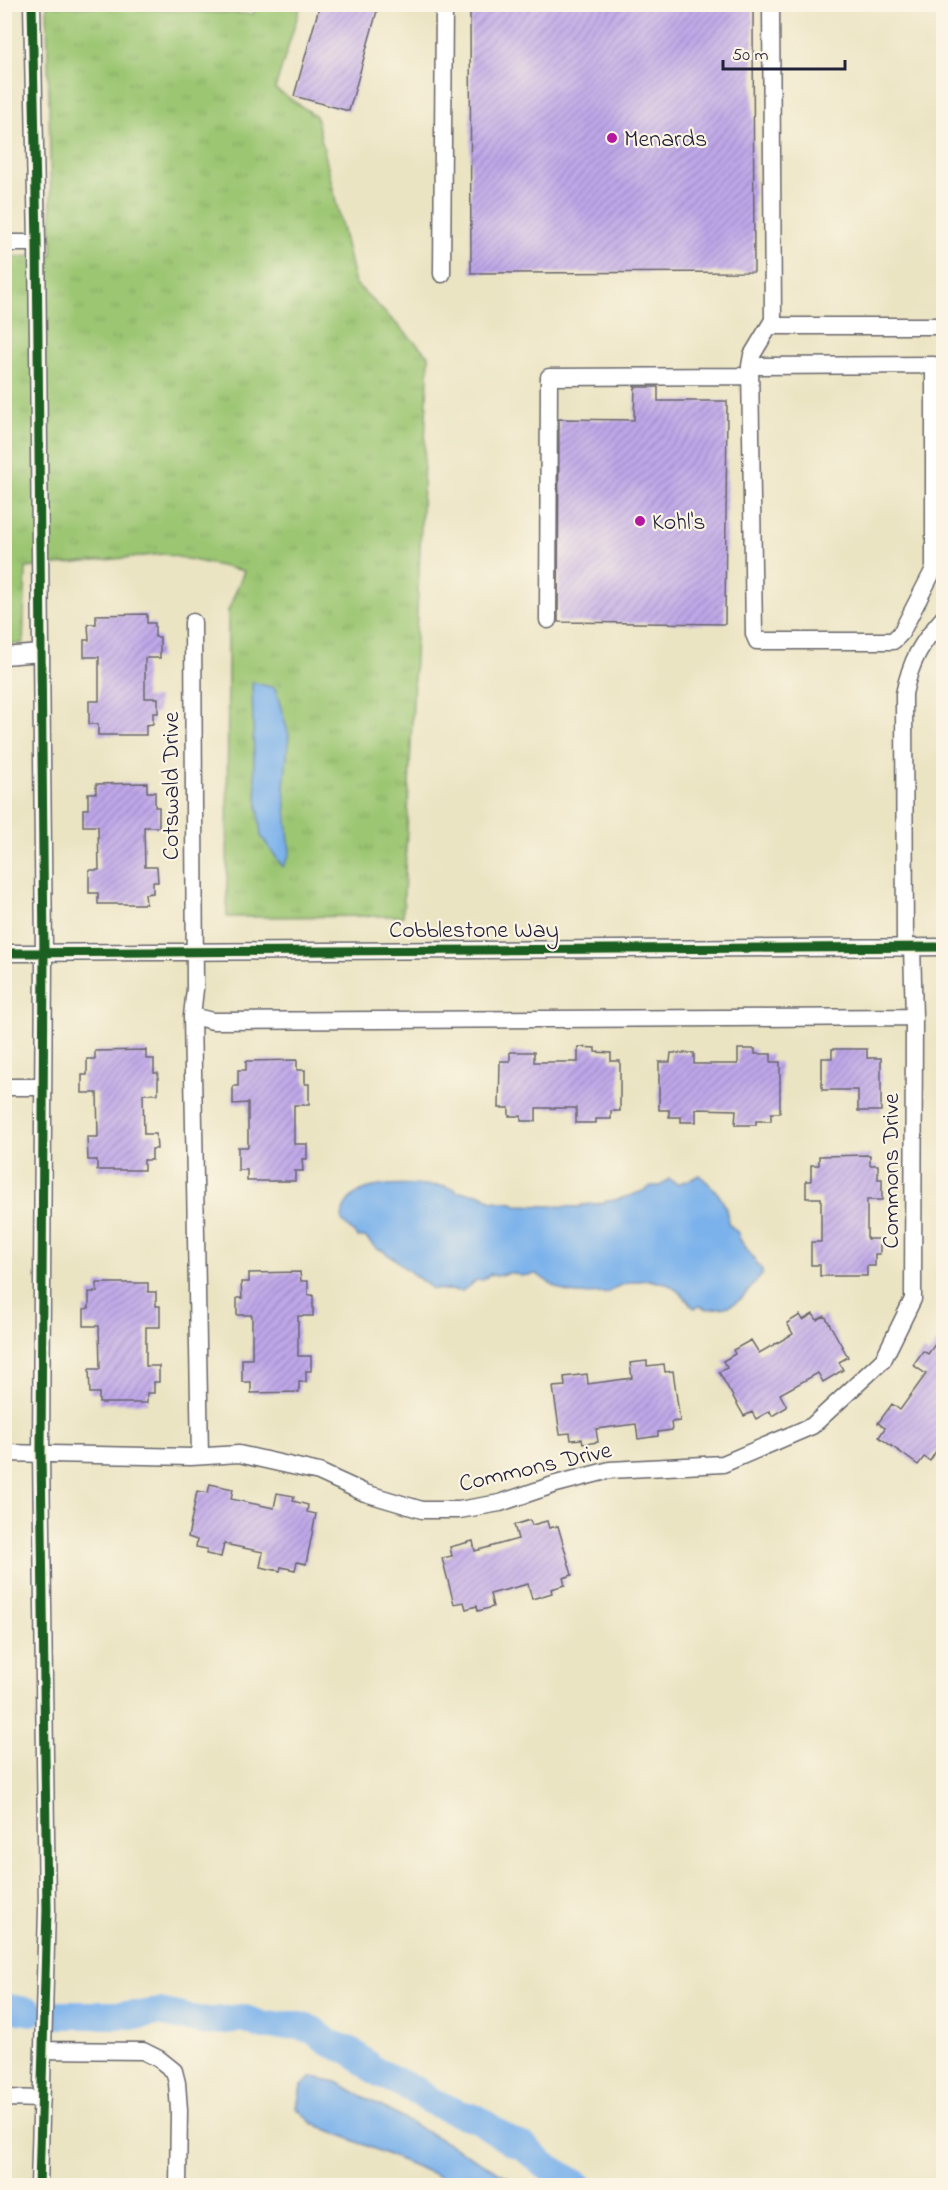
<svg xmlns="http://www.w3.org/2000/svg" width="948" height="2190" viewBox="0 0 948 2190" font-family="'Indie Flower',sans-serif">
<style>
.grass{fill:url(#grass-tufts);stroke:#5f7456;stroke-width:1.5}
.water{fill:#7cb2eb;stroke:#4f6a93;stroke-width:1.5}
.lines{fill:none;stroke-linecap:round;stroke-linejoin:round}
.river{stroke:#7cb2eb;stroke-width:28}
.building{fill:url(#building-hatch)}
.minor-casing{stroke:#68666b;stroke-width:19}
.minor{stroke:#fff;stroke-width:16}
.cycleway-casing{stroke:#fcf5e5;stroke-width:13}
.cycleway{stroke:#1b5e20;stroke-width:9}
.poi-dot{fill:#b5179e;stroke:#fcf5e5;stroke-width:2}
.labels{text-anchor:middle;stroke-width:4.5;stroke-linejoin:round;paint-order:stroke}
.poi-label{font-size:24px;fill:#22223b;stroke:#fcf5e5;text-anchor:start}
.street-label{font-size:24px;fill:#22223b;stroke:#fcf5e5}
</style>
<defs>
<pattern id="grass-tufts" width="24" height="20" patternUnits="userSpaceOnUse" patternTransform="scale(1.5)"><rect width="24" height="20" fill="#9cc672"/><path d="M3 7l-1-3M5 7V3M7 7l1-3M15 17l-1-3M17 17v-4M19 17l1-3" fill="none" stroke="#86aa64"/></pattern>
<pattern id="building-hatch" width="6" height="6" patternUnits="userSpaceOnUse" patternTransform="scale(1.5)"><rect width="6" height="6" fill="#bfa7e9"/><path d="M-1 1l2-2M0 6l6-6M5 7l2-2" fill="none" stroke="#9b88be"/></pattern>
</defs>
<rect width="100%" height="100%" fill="#fcf5e5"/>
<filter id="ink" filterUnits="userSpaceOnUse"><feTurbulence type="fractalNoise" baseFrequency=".0167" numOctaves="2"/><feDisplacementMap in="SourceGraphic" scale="12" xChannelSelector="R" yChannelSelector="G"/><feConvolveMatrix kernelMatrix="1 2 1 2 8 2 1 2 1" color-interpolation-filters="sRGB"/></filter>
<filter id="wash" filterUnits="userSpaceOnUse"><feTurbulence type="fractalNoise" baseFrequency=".008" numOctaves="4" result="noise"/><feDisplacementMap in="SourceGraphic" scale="24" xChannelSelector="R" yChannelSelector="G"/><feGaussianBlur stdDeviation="1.35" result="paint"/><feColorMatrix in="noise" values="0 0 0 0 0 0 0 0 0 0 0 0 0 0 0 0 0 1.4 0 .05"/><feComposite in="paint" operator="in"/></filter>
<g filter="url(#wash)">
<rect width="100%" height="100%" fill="#ebe4c3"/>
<path class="grass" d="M47,5L253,14L256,5H301L275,89L316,116L355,283L429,356L403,916L227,917L228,611L244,571L164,554L26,568L23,643L5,645L4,257L52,256Z"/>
<path class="water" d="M252,682L275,688L289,735L284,786L290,854L283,867L261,836L254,767Z
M699,1175C715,1188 728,1202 728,1223L739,1234V1238L762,1270V1275C748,1289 741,1307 718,1308C710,1308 709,1311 701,1306L694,1308C688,1300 674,1286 665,1283C660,1281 656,1283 651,1280C639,1280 617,1284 608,1293C573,1295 566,1297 537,1274L520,1276C507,1267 502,1280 490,1274L483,1280H477L462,1291L432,1289C423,1281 414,1275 405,1268C401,1266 398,1261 394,1258C389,1256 386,1254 382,1250H378L365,1237H358L342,1221C342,1173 415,1186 445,1186L447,1188H453L458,1192L481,1194L492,1201L513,1203L516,1205L580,1207L582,1205L604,1203L606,1201C615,1201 645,1192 651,1186H660L669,1179L677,1184L692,1179Z
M312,2077L337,2082L508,2177L517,2185H460L312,2123L297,2108L301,2086Z"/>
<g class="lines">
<path class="river" d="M4,2007L31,2012
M57,2015H141L159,2012L206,2022L242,2018L264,2026L295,2025L313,2030L329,2043L351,2051L375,2071L417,2091L429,2100L460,2114L478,2119L511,2142L523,2146L543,2164L580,2186"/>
</g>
<g id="blocks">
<path class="building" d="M320,4H379L349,111L294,96Z
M470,4H753L754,272L471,273Z
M635,387H658V401H727L725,624L558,622L559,419L634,420Z
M147,614V623H155V637H160V658H145V698H158V713H153V724L146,725V735H98V724H89V701H99V657H84V640H89L88,624H96V615Z
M147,783V792H155V807H159V827H144L145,867H157L158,882H153V893L145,894L146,904H98V893H89V870H99L98,826H83V809H88V793H96V784Z
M578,1047L595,1048V1052L611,1053V1061H620V1111H611V1119H596V1123H576V1108H536V1121H521V1116H509V1108H499L500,1061H510V1052H534V1062H578Z
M738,1049H755V1054H771V1062H780V1113H771V1121H756V1125H735L736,1110L696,1109V1122H681V1117H669V1110H659V1062H670L671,1053H694V1064H738Z
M832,1049H867V1058H881V1111H858V1090H822V1058H832Z
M146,1050V1059H154V1073H158V1094H143L144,1134H156L157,1149H152V1160H144V1170H97V1160H88L87,1137H98L97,1093H82V1075H87V1059H95V1051Z
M297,1060V1070H305V1084H309V1105H294V1144H307V1159H302L303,1171H295V1181H247V1170H238V1147H248V1103L233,1104V1086H238V1070H246V1061Z
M870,1155V1165H878V1179H882V1200H867V1239H880V1254H875V1266H867V1276H820V1265H811V1242H821V1198H806V1181H811V1165H819V1156Z
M300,1272L301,1281H308V1295H313V1316H298V1356H311V1371H306V1382H299V1392L251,1393V1382H242V1359H252V1315H237V1298H242L241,1282H249V1273Z
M97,1283H148V1292H156V1306H160V1327H146V1366H159V1382H154V1393H147V1403H99V1393H90L89,1369H100L99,1326H84V1309L89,1308V1292H97Z
M813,1314L817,1320L825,1316L848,1357L839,1362L843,1370L823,1382L818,1373L780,1394L787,1407L772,1416L770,1411L756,1419L752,1412L744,1416L719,1372L727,1368L723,1361L735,1354L733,1350L751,1340L759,1353L793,1334L787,1323L800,1315L803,1320Z
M944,1332V1456L936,1451L930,1461L924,1457L918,1465L879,1437L885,1428L878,1423L892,1404L900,1410L926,1374L913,1365L923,1351L928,1354Z
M647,1361V1366L664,1364L665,1372L673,1371L680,1421L671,1422L672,1430L658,1432V1436L638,1439L636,1424L596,1429L598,1442L583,1444L582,1439L571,1440L570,1433L560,1434L553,1387L565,1386L564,1377L587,1374L588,1384L632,1378L630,1363Z
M210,1484L233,1489L231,1499L274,1508L277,1493L294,1496L293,1501L308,1505L307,1512L316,1514L306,1564L297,1562L295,1570L281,1567L280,1571L260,1567L263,1552L224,1544L221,1557L206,1554L207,1549L196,1547L197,1540L188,1537L197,1491L208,1493Z
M530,1520L532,1525L547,1521L549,1528L558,1526L572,1575L563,1578L565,1585L551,1589L552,1593L532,1599L528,1584L490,1594L493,1607L478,1611L477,1606L466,1609L464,1602L454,1604L442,1558L452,1556L450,1547L473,1541L475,1551L518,1539L514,1525Z"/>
</g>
</g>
<g filter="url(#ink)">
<use href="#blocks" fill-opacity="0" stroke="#68666b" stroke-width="1.5"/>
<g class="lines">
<g class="minor-casing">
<path id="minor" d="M32,4L37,243L44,953L41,1453L47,1910L39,2186
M4,243H37
M442,274L444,4
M771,326H944
M750,366L934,365V569L901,633L893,641H757L754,634L750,366L752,355L773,320L771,4
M548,620L549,377L750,376
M193,622L195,989L192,1016L213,1021L914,1017
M4,656L41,653
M905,947L904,694C911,660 921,643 944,617
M4,953L944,947
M192,1016L200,1456
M4,1087H43
M4,1453L191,1457L239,1454L319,1472L365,1493L422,1510H459L500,1503L556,1484L610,1470L723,1464L812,1426L883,1360L913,1299L914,1017L912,947
M43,2050L143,2051L159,2059L174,2071L177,2083L179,2110L178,2186
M4,2098L42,2099"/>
</g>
<use href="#minor" class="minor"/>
<g class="cycleway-casing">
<path id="cycleway" d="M32,4L37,243L44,953L41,1453L47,1910L39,2186
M4,953L944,947"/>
</g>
<use href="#cycleway" class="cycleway"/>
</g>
</g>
<g class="poi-dot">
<circle cx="612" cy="138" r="6"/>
<circle cx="640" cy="521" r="6"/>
</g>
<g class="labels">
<g class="poi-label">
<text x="624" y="146">Menards</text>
<text x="652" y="529">Kohl's</text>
</g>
<g class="street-label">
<text transform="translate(170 786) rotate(-90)" y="8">Cotswald Drive</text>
<text x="474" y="937">Cobblestone Way</text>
<text transform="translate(890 1171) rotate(-90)" y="8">Commons Drive</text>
<text transform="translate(535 1466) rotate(-13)" y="8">Commons Drive</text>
</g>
</g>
<rect width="948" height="2190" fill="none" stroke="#fcf5e5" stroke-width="24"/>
<path d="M723 60v9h122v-9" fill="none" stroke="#22223b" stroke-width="3"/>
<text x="732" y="60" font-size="18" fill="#22223b" stroke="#fcf5e5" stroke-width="4.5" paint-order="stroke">50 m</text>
</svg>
